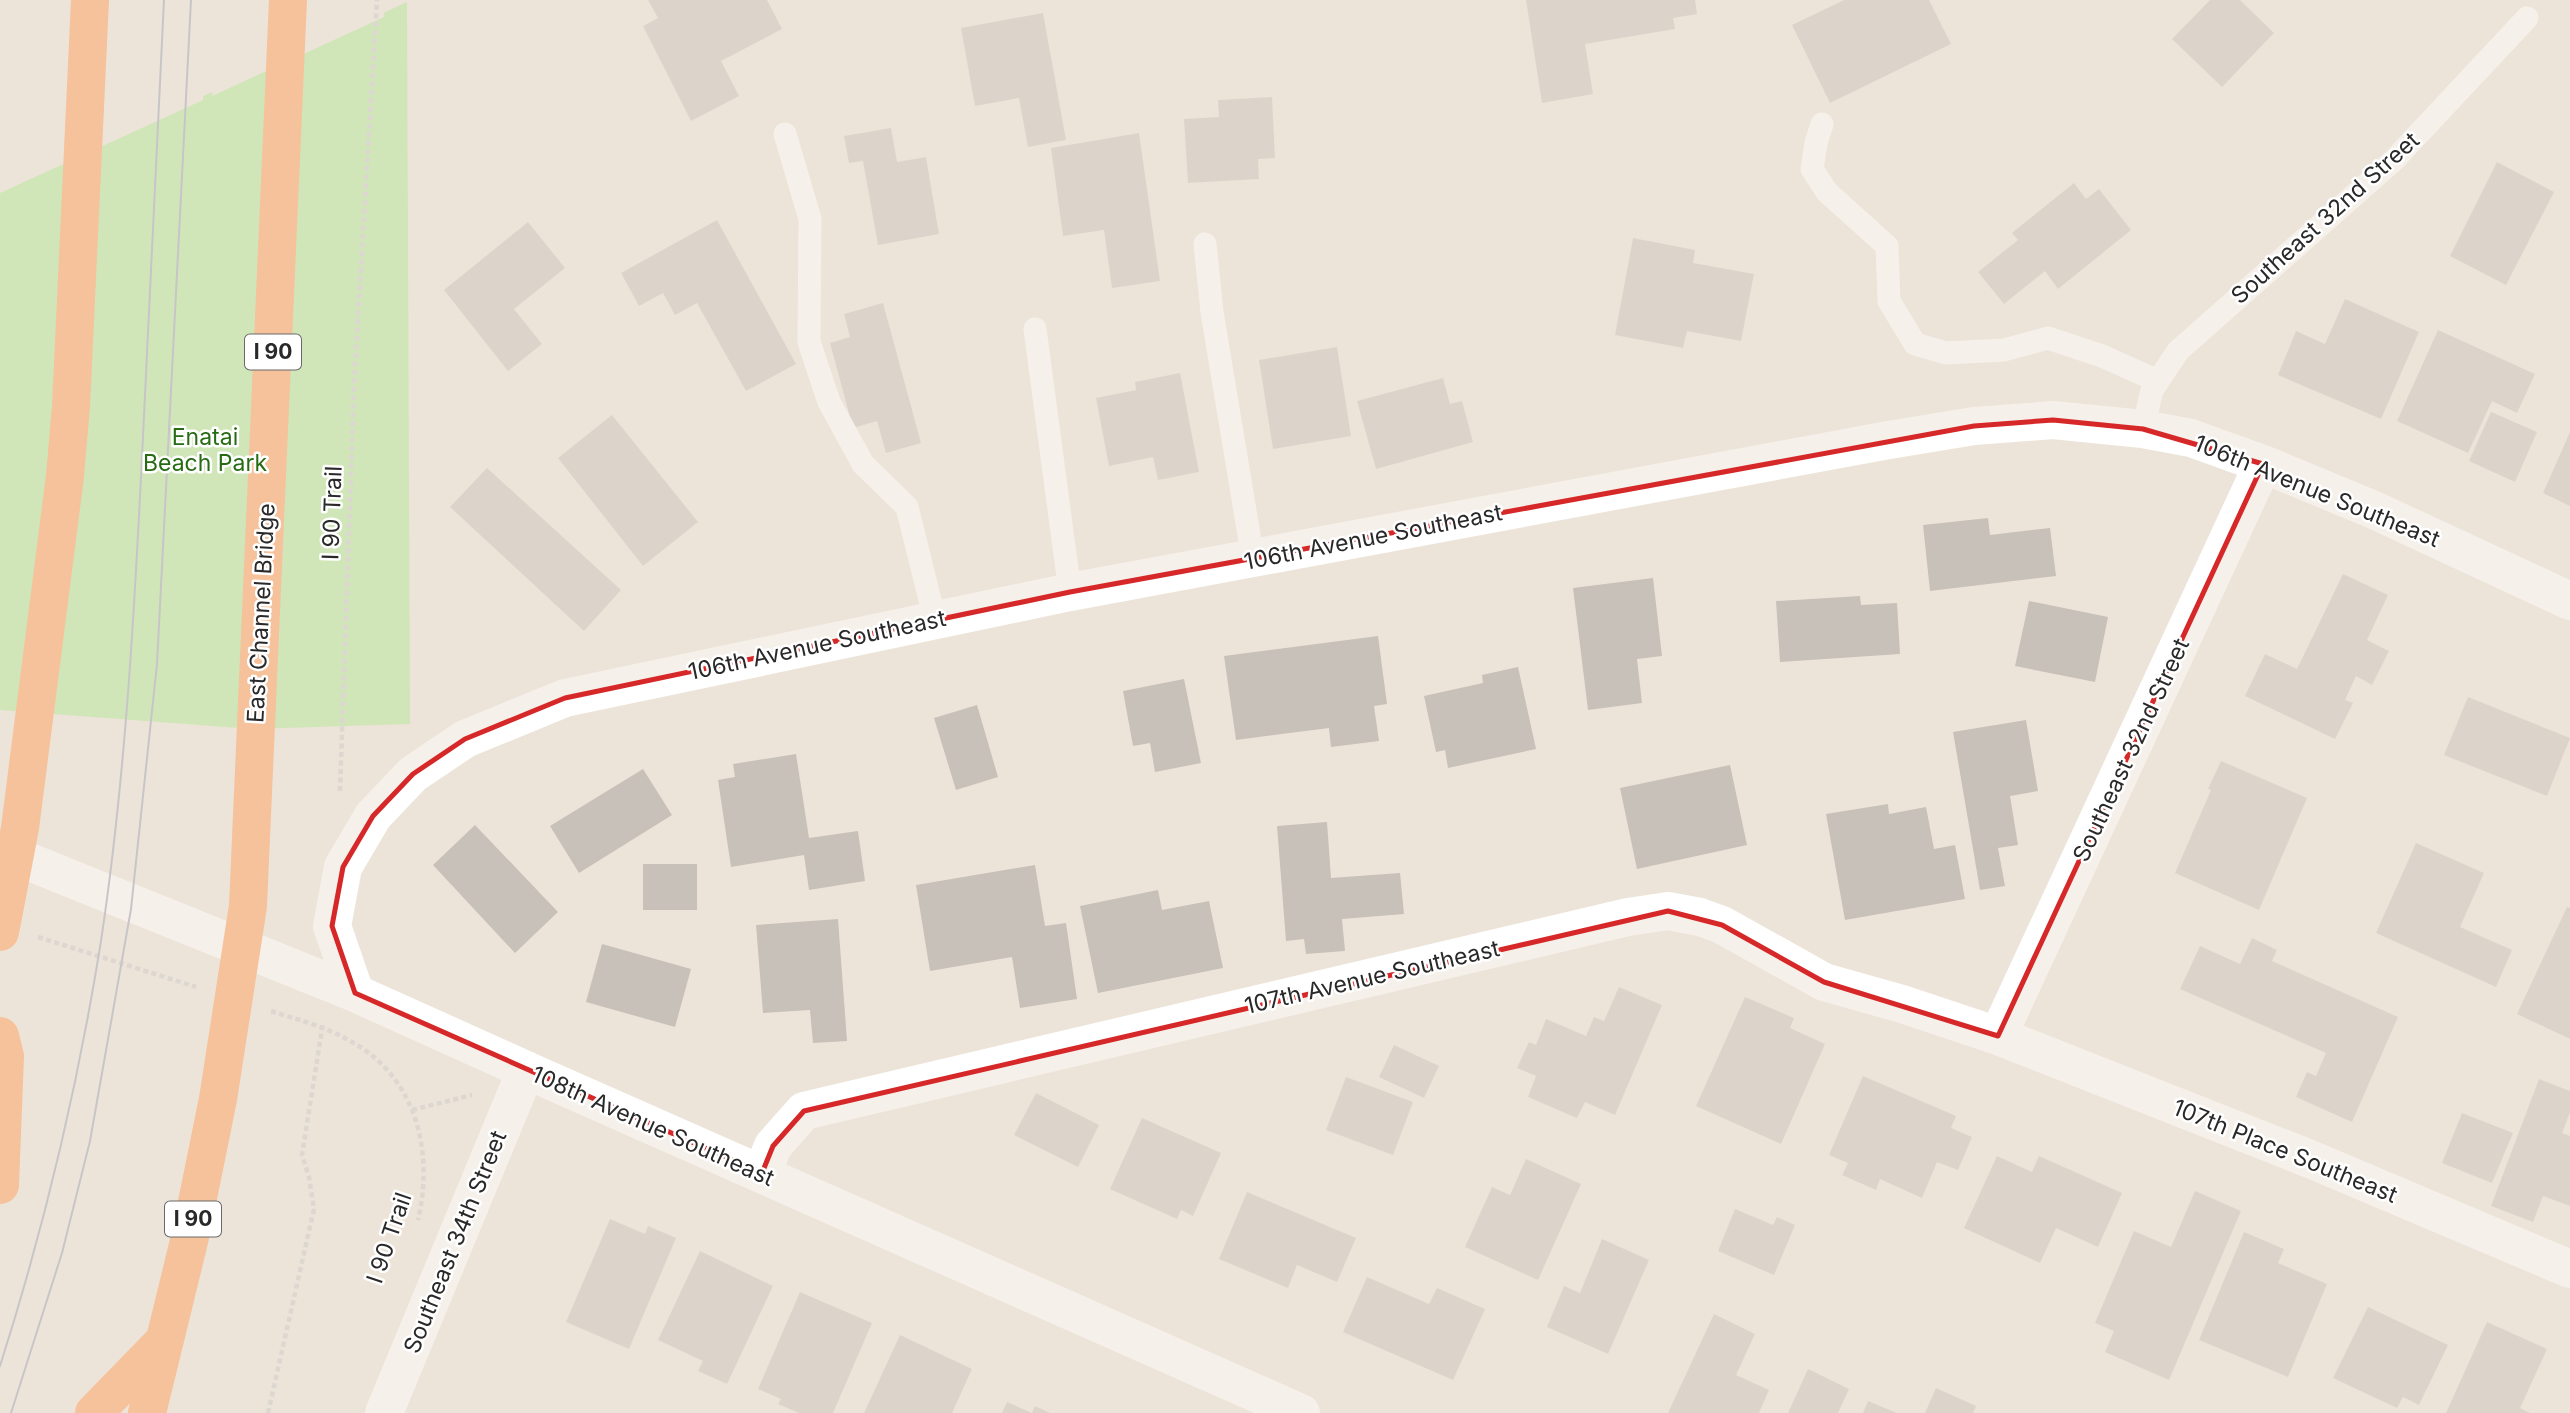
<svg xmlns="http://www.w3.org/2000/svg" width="2570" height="1413" viewBox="0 0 2570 1413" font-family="Inter,sans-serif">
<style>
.green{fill:#b0e890}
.pier{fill:#ede4d9}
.building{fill:#c8c1b9}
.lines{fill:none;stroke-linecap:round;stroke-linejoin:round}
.path{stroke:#c7c7c7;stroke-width:4.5;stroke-dasharray:5 3.5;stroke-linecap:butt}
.lane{stroke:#fff;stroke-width:23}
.street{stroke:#fff;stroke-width:38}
.secondary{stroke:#fff;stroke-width:38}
.highway{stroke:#ff9951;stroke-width:38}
.tram{stroke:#9ba0b5;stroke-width:2}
.marked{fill:none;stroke:#d62828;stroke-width:5;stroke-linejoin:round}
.labels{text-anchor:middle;stroke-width:5;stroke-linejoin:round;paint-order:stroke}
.shield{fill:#fff;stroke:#696969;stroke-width:2}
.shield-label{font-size:21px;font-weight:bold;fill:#292929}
.street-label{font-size:23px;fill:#292929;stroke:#fff}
.park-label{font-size:23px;fill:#276b13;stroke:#fff}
</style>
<rect width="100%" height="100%" fill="#ede4d9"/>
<path class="green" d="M407,2L410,724L252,729L0,710V190Z"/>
<path class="pier" d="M0,0H208L203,100L0,193Z
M218,0H385L384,17L212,96Z"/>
<path class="building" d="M648,0H767L782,29L721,61L739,96L691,121L643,26L658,18Z
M1526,0H1695L1697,14L1673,18L1675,29L1585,44L1593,94L1542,103Z
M1844,0H1929L1951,44L1830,103L1792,25Z
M2210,0H2240L2274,33L2222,87L2172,39Z
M1043,13L1066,140L1028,147L1019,98L975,106L961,28Z
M1272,97L1275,158L1258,159L1259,179L1188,183L1184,119L1219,117L1218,100Z
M891,128L897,162L926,157L939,234L878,245L863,161L849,163L844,136Z
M1139,133L1160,281L1112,288L1104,230L1063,236L1051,148Z
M2497,162L2554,192L2506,285L2450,256Z
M2074,183L2086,199L2099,189L2131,230L2058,289L2045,271L2004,304L1978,272L2018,240L2012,233Z
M717,220L796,364L746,391L697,303L675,315L663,293L639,306L621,273Z
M528,222L565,268L514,309L542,344L508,371L444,290Z
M1633,238L1695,250L1693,263L1754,274L1741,341L1687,331L1683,348L1615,335Z
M2345,299L2419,332L2381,419L2278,375L2296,331L2325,344Z
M883,303L921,443L886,453L877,421L853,428L830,343L850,337L844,314Z
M2438,330L2535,374L2517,413L2492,401L2468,453L2397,421Z
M1337,347L1351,436L1273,449L1259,360Z
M1180,373L1199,472L1158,480L1153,457L1109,466L1096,398L1136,390L1135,382Z
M1443,378L1450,404L1462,401L1473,442L1376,469L1357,401Z
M2491,412L2537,432L2515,482L2469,461Z
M612,415L698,522L643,566L558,458Z
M2570,432V506L2543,493Z
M487,468L621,590L584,631L450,507Z
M1988,518L1990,535L2050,528L2056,576L1930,591L1923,525Z
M2343,574L2388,595L2367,640L2389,651L2372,685L2356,676L2345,700L2353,703L2335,739L2245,696L2265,654L2297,669Z
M1653,578L1662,656L1637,659L1642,703L1588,710L1573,588Z
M1860,596L1861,605L1897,603L1900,654L1780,662L1776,601Z
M2029,601L2108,617L2095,682L2015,666Z
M1378,636L1387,704L1374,706L1379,741L1331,747L1329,728L1236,740L1224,656Z
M1518,667L1536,749L1448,768L1445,750L1436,752L1424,696L1483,683L1482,675Z
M1184,679L1201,763L1155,772L1150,743L1133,746L1123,691Z
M2468,697L2570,738L2547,796L2444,755Z
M977,705L998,777L956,790L934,718Z
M2026,720L2038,791L2010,796L2018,845L1998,848L2005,886L1980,890L1953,732Z
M796,754L809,838L858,831L865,881L809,890L804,855L731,867L718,780L735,777L733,764Z
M2221,761L2307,798L2259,910L2175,873L2211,790L2208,789Z
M1730,765L1747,845L1637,869L1620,788Z
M643,769L672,815L579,873L550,826Z
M1888,804L1889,814L1926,807L1934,849L1955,845L1965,899L1845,920L1826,814Z
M1327,822L1331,878L1400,873L1404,914L1342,919L1345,951L1306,954L1304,939L1286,941L1277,826Z
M475,825L558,912L515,953L433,865Z
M2416,843L2484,873L2460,927L2512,950L2496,987L2376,933Z
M643,864H697V910H643Z
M1035,865L1045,926L1066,923L1077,999L1020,1008L1012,957L930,971L916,885Z
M1158,890L1162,910L1209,901L1223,968L1098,993L1080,906Z
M2567,907L2570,908V1039L2517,1014Z
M838,919L847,1041L813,1043L810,1010L763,1013L756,925Z
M2252,938L2277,950L2272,961L2398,1017L2352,1122L2296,1097L2307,1072L2316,1076L2326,1053L2180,989L2200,946L2240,964Z
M602,944L691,969L675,1027L586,1002Z
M1619,987L1662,1005L1615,1115L1585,1102L1577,1118L1528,1097L1536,1076L1517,1068L1529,1042L1536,1045L1546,1019L1586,1036L1594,1017L1604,1021Z
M1745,997L1794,1018L1790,1028L1825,1044L1781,1144L1696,1106Z
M1394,1045L1439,1066L1424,1098L1379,1077Z
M1863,1076L1956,1116L1951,1128L1972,1137L1958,1170L1937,1162L1922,1198L1880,1179L1876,1190L1842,1175L1848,1163L1829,1155Z
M1346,1077L1413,1102L1393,1155L1326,1130Z
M2539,1079L2570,1091V1112L2562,1133L2570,1136V1206L2543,1196L2533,1222L2491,1206Z
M1036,1093L1099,1125L1078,1167L1014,1135Z
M2462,1113L2513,1133L2492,1183L2442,1163Z
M1142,1118L1221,1153L1193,1216L1181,1210L1177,1219L1110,1189Z
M1997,1156L2032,1172L2039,1156L2122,1193L2098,1247L2056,1228L2040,1263L1964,1228Z
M1526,1159L1581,1184L1538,1280L1465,1247L1492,1187L1510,1195Z
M2195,1191L2241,1211L2169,1380L2105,1352L2114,1331L2095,1323L2134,1231L2171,1247Z
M1247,1192L1356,1238L1337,1282L1297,1265L1288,1288L1219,1259Z
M1735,1209L1773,1225L1777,1217L1795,1225L1774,1275L1718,1251Z
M610,1219L645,1234L648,1226L676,1238L629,1349L566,1322Z
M2244,1232L2284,1249L2278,1263L2327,1284L2288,1377L2199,1340Z
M1602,1239L1649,1260L1608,1354L1547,1327L1564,1286L1580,1293Z
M700,1251L773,1286L727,1384L698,1371L703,1361L658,1340Z
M1367,1277L1429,1304L1437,1288L1485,1309L1453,1380L1343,1332Z
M800,1292L872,1323L833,1413H799L778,1404L781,1399L758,1389Z
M2368,1307L2448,1345L2419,1405L2403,1397L2397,1408L2333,1378Z
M1714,1314L1755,1334L1736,1375L1769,1390L1759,1413H1668Z
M2487,1322L2547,1349L2520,1408L2530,1413H2446Z
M900,1335L972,1369L952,1413H864Z
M1808,1369L1849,1389L1838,1413H1788Z
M1936,1388L1976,1406L1973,1413H1925Z
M1868,1401L1897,1413H1863Z
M1007,1402L1032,1413L1035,1406L1050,1413H1002Z"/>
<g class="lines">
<path class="path" d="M340,791L354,384L377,0
M38,937L196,987
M271,1011C299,1020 327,1027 352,1042C417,1078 434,1153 418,1220
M412,1110L472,1095
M268,1413L314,1209L309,1177L302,1155L323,1023"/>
<path class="lane" d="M1822,124L1816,143L1812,169L1827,192L1887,246L1889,301L1915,344L1946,353L2004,350L2048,338L2102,356L2158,381
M785,134L810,219L809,342L829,402L863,464L907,507L935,620
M1205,244L1212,312L1253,559
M1035,329L1070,592
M2143,429L2152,390L2178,351L2394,160L2527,18"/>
<path class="street" d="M0,850L355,993L526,1070
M355,993L332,926L343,867L373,816L413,774L465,739L565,698L1070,592L1883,441L1974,426L2053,420L2143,429L2191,438L2263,464L2374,510L2570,601
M1998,1036L2263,464
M762,1173L773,1146L804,1111L1628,917L1668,911L1700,917L1722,925L1824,982L1902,1004L1998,1036L2310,1159L2570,1269"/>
<path class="secondary" d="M384,1413L526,1070L1301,1413"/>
<path class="highway" d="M0,932L20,828L65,476L71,406L90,0
M0,1036L5,1056L0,1185
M94,1413L165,1340
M147,1413L190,1237L218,1099L248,906L288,0"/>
<path class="tram" d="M0,1366C44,1228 78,1085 101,941C125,781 134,619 142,457C149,305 157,152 164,0
M11,1413L62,1253L90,1141L131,909L157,664L191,0"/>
</g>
<path d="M0 0H2570V1413H0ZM2053,420L2143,429L2263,464L1998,1036L1824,982L1722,925L1668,911L804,1111L773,1146L762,1173L355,993L332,926L343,867L373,816L413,774L465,739L565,698L1070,592L1974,426Z" fill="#ede4d9" fill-opacity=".55" fill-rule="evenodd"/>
<path class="marked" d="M2053,420L2143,429L2263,464L1998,1036L1824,982L1722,925L1668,911L804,1111L773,1146L762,1173L355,993L332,926L343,867L373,816L413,774L465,739L565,698L1070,592L1974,426Z"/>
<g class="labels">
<g class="shield">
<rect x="245" y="334.5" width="56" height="35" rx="5"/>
<rect x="165" y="1201.5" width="56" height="35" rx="5"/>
</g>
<g class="shield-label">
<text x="273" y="359">I 90</text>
<text x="193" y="1226">I 90</text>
</g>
<g class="street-label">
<text transform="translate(2325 218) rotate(-42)" y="8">Southeast 32nd Street</text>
<text transform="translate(2317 491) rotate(22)" y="8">106th Avenue Southeast</text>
<text transform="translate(332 513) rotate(-88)" y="8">I 90 Trail</text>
<text transform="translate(1373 537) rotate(-11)" y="8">106th Avenue Southeast</text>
<text transform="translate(261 613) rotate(-87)" y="8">East Channel Bridge</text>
<text transform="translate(817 645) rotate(-12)" y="8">106th Avenue Southeast</text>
<text transform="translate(2131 750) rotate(-65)" y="8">Southeast 32nd Street</text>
<text transform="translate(1372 977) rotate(-13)" y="8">107th Avenue Southeast</text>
<text transform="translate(653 1126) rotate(24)" y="8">108th Avenue Southeast</text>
<text transform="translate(2285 1151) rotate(22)" y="8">107th Place Southeast</text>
<text transform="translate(389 1238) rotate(-71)" y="8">I 90 Trail</text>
<text transform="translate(455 1242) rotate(-68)" y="8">Southeast 34th Street</text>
</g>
<g class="park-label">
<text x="205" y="445">Enatai<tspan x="205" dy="26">Beach Park</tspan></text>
</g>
</g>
</svg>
